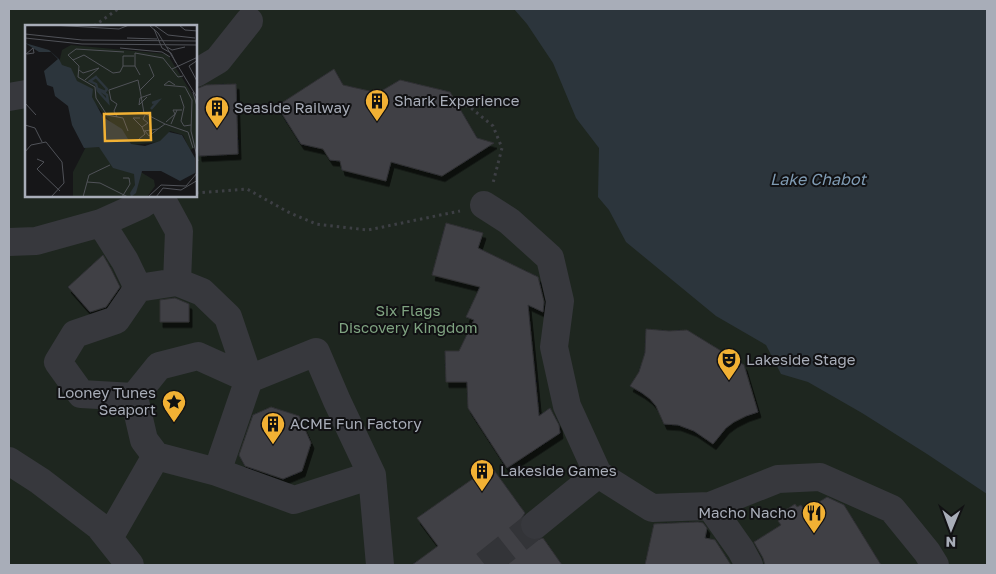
<svg xmlns="http://www.w3.org/2000/svg" width="996" height="574" viewBox="0 0 996 574" font-family="'Golos Text',sans-serif">
<style>
.green{fill:#1e261f;fill-rule:evenodd}
.water{fill:#2c353c}
.building{fill:#404145;stroke:#303034;filter:url(#shadow)}
.lines{fill:none;stroke-linecap:round;stroke-linejoin:round}
.minor-tunnel{stroke:#333438;stroke-width:28;stroke-dasharray:28 14;stroke-linecap:butt}
.path{stroke:#3d3f44;stroke-width:3;stroke-dasharray:2.5 4;stroke-linecap:butt}
.minor{stroke:#37383d;stroke-width:28}
.labels{text-anchor:middle;stroke-width:4;stroke-linejoin:round;paint-order:stroke}
.poi-label{font-size:15px;fill:#a8adb8;stroke:#111113;text-anchor:start}
.park-label{font-size:15px;fill:#7fa381;stroke:#111113}
.water-label{font-size:16px;font-style:italic;fill:#7f9bb3;stroke:#111113}
.inset-river{fill:none;stroke:#2c353c;stroke-width:2.5}
.inset-road{fill:none;stroke:#505258;stroke-width:1}
.view{fill:#f2b134;fill-opacity:0.15;stroke:#f2b134;stroke-width:2.5}
.inset-edge{fill:none;stroke:#a8adb8;stroke-width:2.5}
</style>
<defs>
<filter id="shadow"><feDropShadow dx="3" dy="5.5" stdDeviation="0" flood-color="#0009"/></filter>
</defs>
<rect width="100%" height="100%" fill="#161618"/>
<path class="green" d="M9,9H530L987,479V565H9ZM26,26H196V196H26Z"/>
<path class="water" d="M514,9H987V494L927,454L862,413L808,382L781,374L766,345L716,316L626,242L609,210L598,197L599,148L576,118L553,63L527,24Z"/>
<path class="building" d="M334,69L343,85L378,93L400,80L450,92L477,138L494,143L442,176L391,162L386,181L342,170L340,161L330,160L323,149L301,144L277,106Z
M236,84L238,154L199,156L196,89L206,85Z
M446,223L483,233L478,248L538,277L544,302L543,312L528,305L539,416L550,408L559,425L560,433L507,468L468,408L467,382H446L445,351H459L474,320L466,317L480,287L432,275Z
M103,255L111,269L120,287L106,307L90,312L68,287Z
M175,298L189,304V322H160V300Z
M646,329L669,331L687,330L744,365L758,412L746,416L734,422L726,428L713,444L694,431L678,425L664,424L656,406L650,399L642,393L630,386L639,372L645,353Z
M271,407L299,416L311,443L302,471L283,479L245,466L239,455L253,415Z
M491,466L525,513L521,519L520,527L523,534L530,540H537L543,538L562,565H412L438,546L417,518Z
M827,497L844,505L881,565H765L763,558L754,542L781,525L778,521L782,518L780,514L795,504L797,507L801,505L805,511Z
M698,522L703,523L707,528L705,538L715,540L731,565H645L654,524Z"/>
<g class="lines">
<path class="minor-tunnel" d="M485,565L535,525"/>
<path class="path" d="M94,26L118,9
M454,99L471,108L493,126L502,148L493,183
M196,193L247,189L288,212L316,224L368,230L460,211"/>
<path class="minor" d="M196,73L218,60L249,21
M9,97L26,94
M484,205L509,221L550,258L560,301L554,347L567,406L598,474L652,508L710,506L778,479L820,477L892,509L927,552L935,565
M101,223L125,261L138,288
M9,242L36,241L101,223L141,205L150,199
M177,282L202,292L228,317L249,379L316,352L337,401L372,475L294,500L217,472
M134,397L159,366L198,356L249,379L217,472L156,456
M9,461L40,481L99,526L130,565
M372,475L380,565
M710,506L741,550L749,565
M535,525L598,474
M109,538L156,456L144,440L134,397L81,394L58,362L75,334L116,320L138,288L177,282L179,231L160,196"/>
</g>
<defs>
<g id="building-pin" transform="scale(1.25)"><path d="M0 17L-7.5 6A9.5 9.5 0 1 1 7.5 6Z" fill="#f2b134" stroke="#111113"/><path d="M-4-6H4V6H1V3H-1V6H-4ZM-2.5-4.3h1.7v1.8h-1.7ZM.8-4.3h1.7v1.8H.8ZM-2.5-1h1.7V.8h-1.7ZM.8-1h1.7V.8H.8Z" fill="#111"/></g>
<g id="theatre-pin" transform="scale(1.25)"><path d="M0 17L-7.5 6A9.5 9.5 0 1 1 7.5 6Z" fill="#f2b134" stroke="#111113"/><path d="M-5-5.5Q0-4 5-5.5V0Q5 5 0 6Q-5 5-5 0ZM-3.3-2.5H-1v1.5H-3.3ZM1-2.5H3.3v1.5H1ZM-2.8 1Q0 5.5 2.8 1Z" fill="#111"/></g>
<g id="sight-pin" transform="scale(1.25)"><path d="M0 17L-7.5 6A9.5 9.5 0 1 1 7.5 6Z" fill="#f2b134" stroke="#111113"/><path d="M0-6L1.8-2.2L6-1.7L2.9 1.2L3.7 5.4L0 3.3L-3.7 5.4L-2.9 1.2L-6-1.7L-1.8-2.2Z" fill="#111"/></g>
<g id="restaurant-pin" transform="scale(1.25)"><path d="M0 17L-7.5 6A9.5 9.5 0 1 1 7.5 6Z" fill="#f2b134" stroke="#111113"/><path d="M-5-6h1v4h1v-4h1v4h1v-4h1v5L-1.5 .5V6h-2V.5L-5-1ZM5-6V6H3V1.5H1.5Q1.5-4 5-6Z" fill="#111"/></g>
</defs>
<g fill-rule="evenodd">
<use href="#building-pin" x="377" y="101"/>
<use href="#building-pin" x="217" y="108"/>
<use href="#theatre-pin" x="729" y="360"/>
<use href="#sight-pin" x="174" y="402"/>
<use href="#building-pin" x="273" y="424"/>
<use href="#building-pin" x="482" y="471"/>
<use href="#restaurant-pin" x="814" y="513"/>
</g>
<g class="labels">
<g class="poi-label">
<text x="394" y="106">Shark Experience</text>
<text x="234" y="113">Seaside Railway</text>
<text x="746" y="365">Lakeside Stage</text>
<text x="156" y="398" text-anchor="end">Looney Tunes<tspan x="156" dy="17">Seaport</tspan></text>
<text x="290" y="429">ACME Fun Factory</text>
<text x="500" y="476">Lakeside Games</text>
<text x="796" y="518" text-anchor="end">Macho Nacho</text>
</g>
<g class="park-label">
<text x="408" y="316">Six Flags<tspan x="408" dy="17">Discovery Kingdom</tspan></text>
</g>
<g class="water-label">
<text x="818" y="185">Lake Chabot</text>
</g>
</g>
<g transform="translate(25 25)">
<rect width="172" height="172" fill="#161618"/>
<path d="M46,20L142,29L173,78L172,122L165,125L158,110L145,106L137,117L106,120L34,38L37,25ZM64,116L129,155L130,161L122,172H48V147Z" fill="#1e261f"/>
<path d="M0,18L24,25L34,34L37,40L46,43L52,56L68,64L67,72L78,92L97,104L106,119L120,121L135,116L144,107L157,110L170,133V148L155,156L136,146H117L111,168L106,172L105,168L110,160L109,149L88,143L74,122L59,123L47,100L43,81L30,71L28,62L22,60L19,46L33,34L26,27H14Z" fill="#2c353c"/>
<path class="inset-river" d="M71,52L82,64L80,67L73,64L82,70L83,77L73,66L71,59L65,56ZM126,84L133,76L127,78"/>
<path class="inset-road" d="M27,0L94,4L104,0M124,0L133,8L173,74M129,0L143,10L170,13M154,0L160,5L173,6M129,4L137,23L146,28L151,38M0,9L57,15L173,16M0,13L57,19L173,20M102,13L132,14M142,22L147,25L160,22M95,23L137,27L145,32M0,30L8,23L9,28L2,29M109,31H98V41H110M48,35L43,30L51,24L99,27M173,35L164,41L173,58M98,41L95,47L88,48L59,30L48,35L54,41L53,52L70,62L71,73L82,90L98,93L103,106M147,44L173,32M54,45L58,48L74,43M115,50L110,41V28L138,33L153,52L158,51M60,55L74,43M150,60L144,56L139,60L160,62L167,75L166,106L173,136M168,67L173,85M155,70L159,82L156,96L159,101L166,100M122,72L114,80L115,73L126,69M0,78L11,90M92,92L89,86L92,79L86,75L84,65L113,55L115,65M115,93H108L117,102M141,97L150,89L148,85H157M140,99L163,107L168,123M146,99L152,85M0,100L10,103L17,117M119,106L133,104L140,99L119,88L115,65L129,51L124,39M120,106L124,111L133,104M114,114L120,109L117,102L123,98L118,94L120,90M0,127L6,120L21,117L37,137L39,158L26,172M12,134L19,137L12,144L35,166M62,157L75,158L103,172M58,172L64,150L85,140M97,172L105,159L104,153H98M123,172L136,160L161,161L173,147M131,172L138,163L156,165L173,155"/>
<path class="view" d="M125,88L126,115L80,116L79,89Z"/>
<rect width="172" height="172" class="inset-edge"/>
</g>
<rect width="996" height="574" fill="none" stroke="#a8adb8" stroke-width="20"/>
<g transform="translate(951 529) rotate(181)" stroke="#111113" stroke-width="4" paint-order="stroke">
<path d="M0-4L9 19L0 12L-9 19Z" fill="#a8adb8"/>
<text y="-8" font-size="14" font-weight="bold" text-anchor="middle" fill="#a8adb8">N</text>
</g>
</svg>
